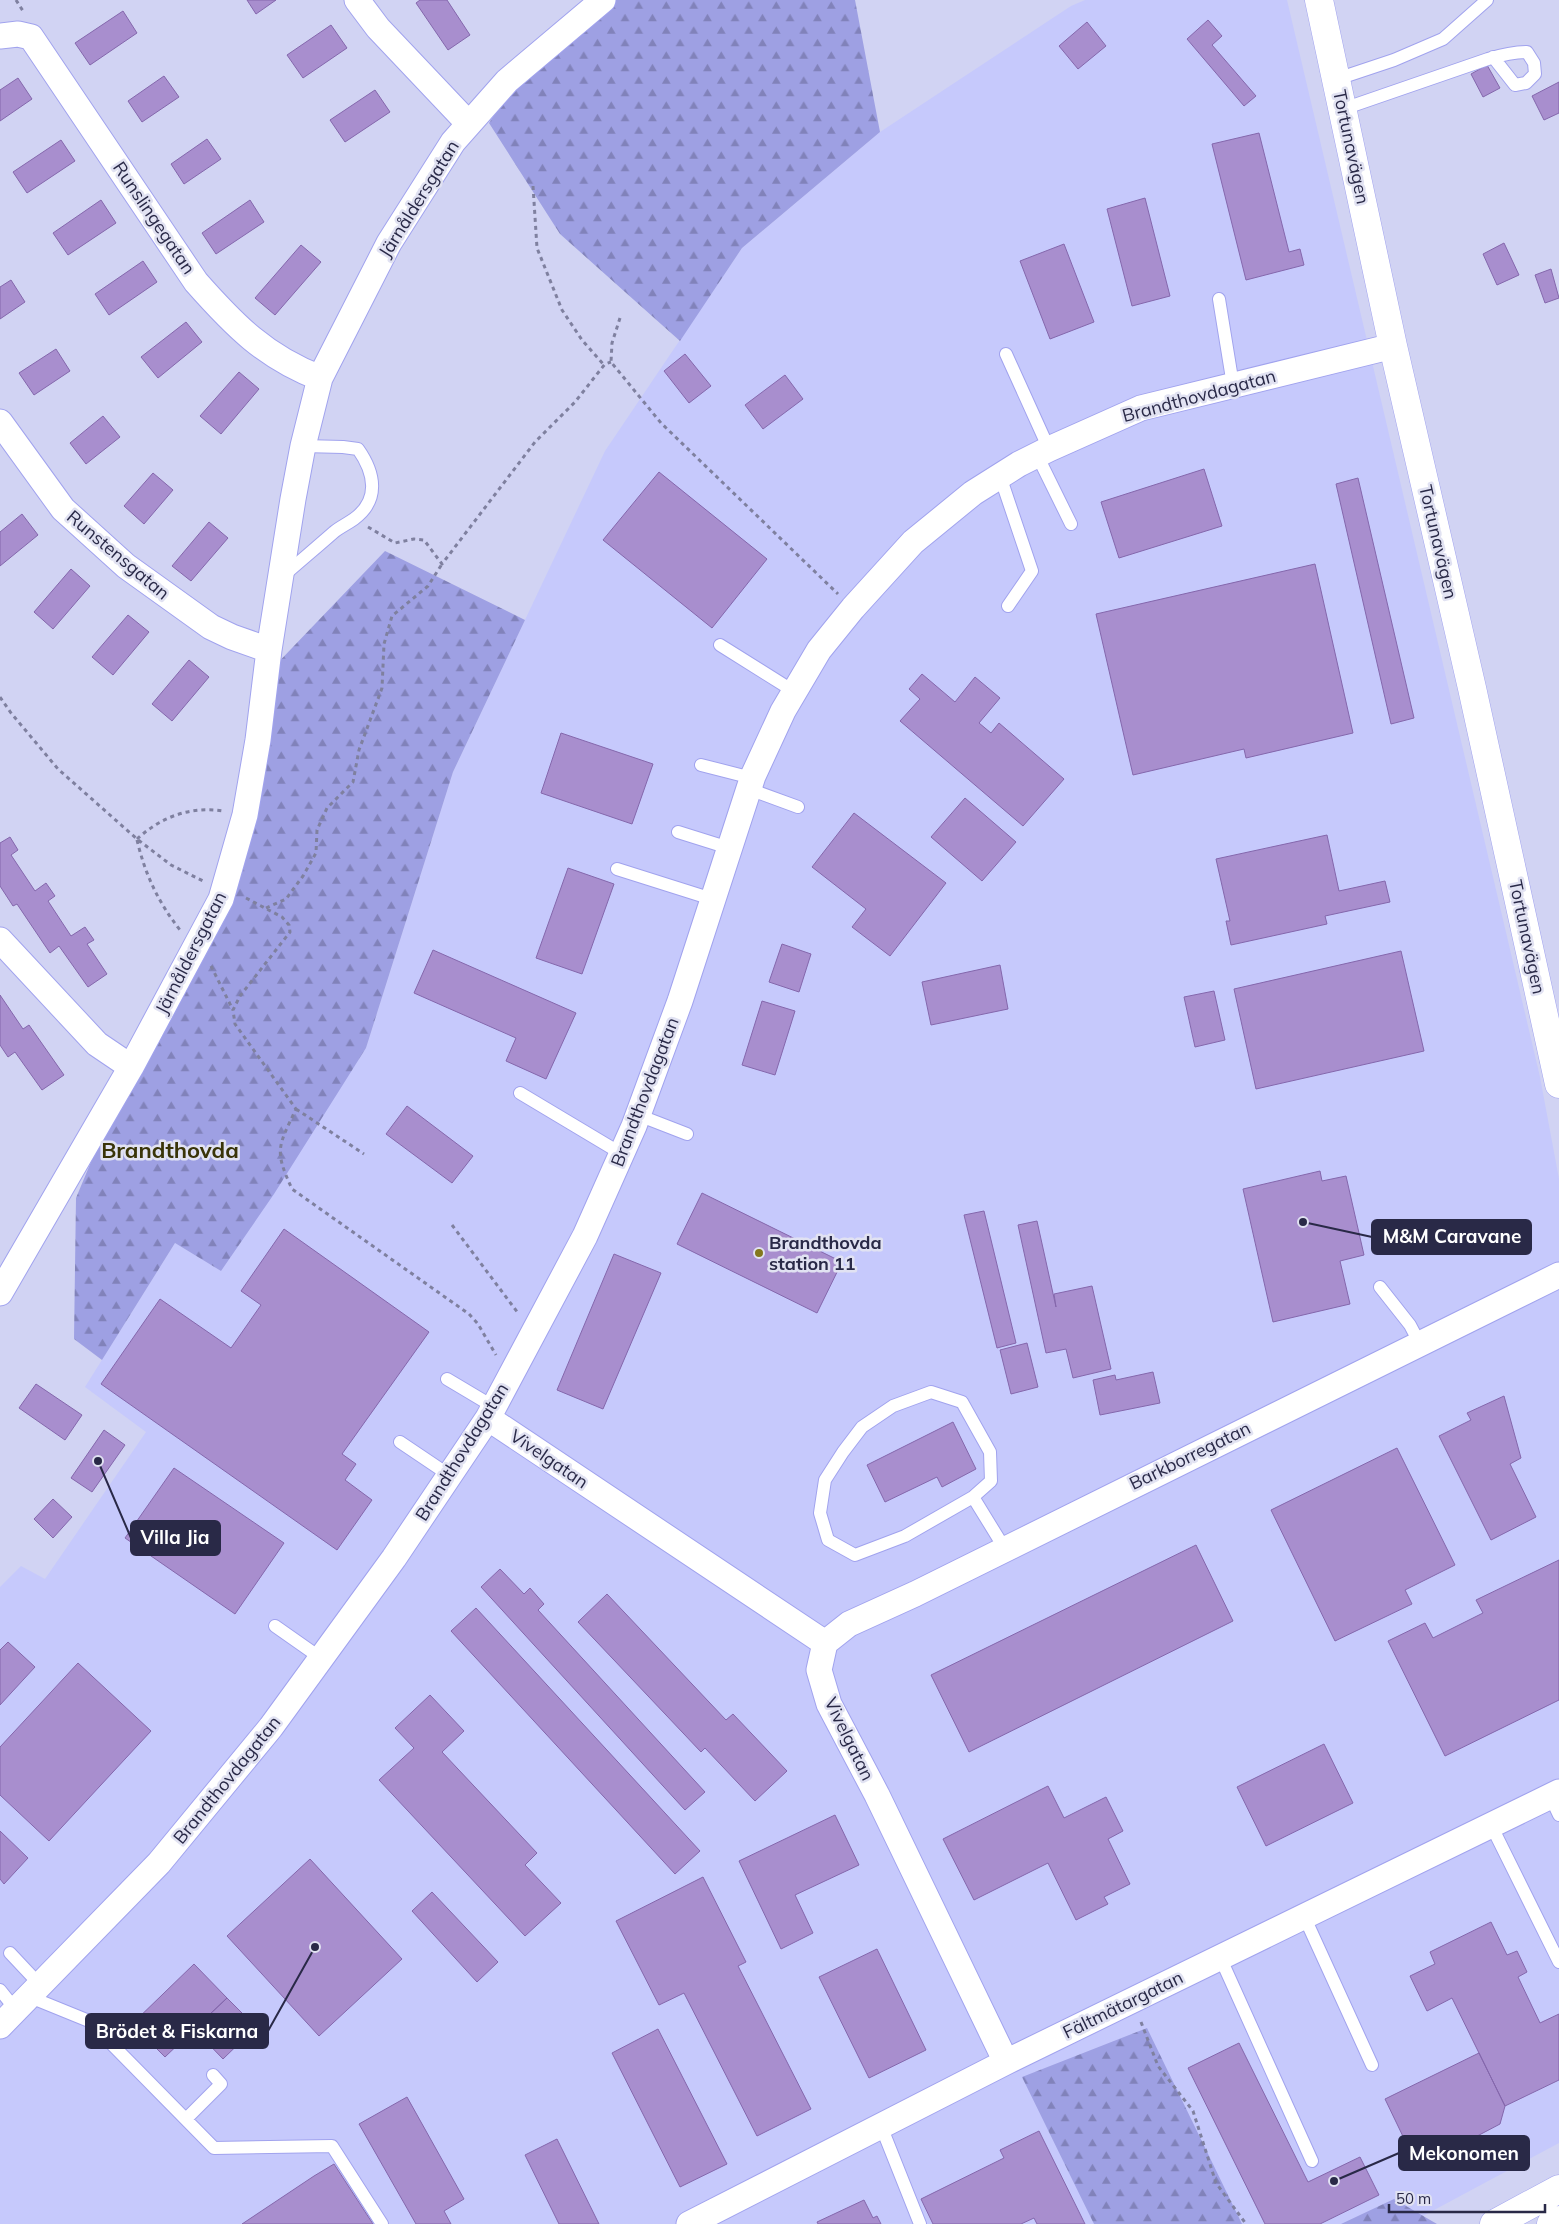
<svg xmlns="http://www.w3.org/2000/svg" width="1559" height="2224" viewBox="0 0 1559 2224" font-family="Mulish,sans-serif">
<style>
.built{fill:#c6c9fc}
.forest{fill:url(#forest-firs)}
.building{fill:#a88ece;stroke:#8467ac}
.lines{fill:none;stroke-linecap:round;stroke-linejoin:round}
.service-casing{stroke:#a1a3ee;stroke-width:14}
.minor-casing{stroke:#a1a3ee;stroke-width:27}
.tertiary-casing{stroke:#a1a3ee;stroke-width:29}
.secondary-casing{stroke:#a1a3ee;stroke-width:29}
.path{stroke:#7f809f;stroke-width:3;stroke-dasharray:4 4;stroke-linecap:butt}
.service{stroke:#fff;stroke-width:12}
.minor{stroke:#fff;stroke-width:25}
.tertiary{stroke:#fff;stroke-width:28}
.secondary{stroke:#fff;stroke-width:28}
.poi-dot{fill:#83781d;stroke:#e1e2f2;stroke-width:2}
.labels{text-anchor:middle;stroke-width:5;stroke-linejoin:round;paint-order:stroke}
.street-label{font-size:18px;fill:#292947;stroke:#e1e2f2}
.poi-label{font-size:18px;font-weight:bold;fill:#292947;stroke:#e1e2f2;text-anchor:start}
.district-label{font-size:22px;font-weight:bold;fill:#393408;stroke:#e1e2f2}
.leader{fill:none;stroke:#292947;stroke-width:2}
.callout-dot{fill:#292947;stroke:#e1e2f2;stroke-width:2}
.callout{fill:#292947;stroke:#292947;stroke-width:2}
.callout-label{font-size:19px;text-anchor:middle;font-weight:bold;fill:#fff}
</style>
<defs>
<pattern id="forest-firs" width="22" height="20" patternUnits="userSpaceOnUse" patternTransform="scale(1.25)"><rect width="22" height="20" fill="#9ea0e3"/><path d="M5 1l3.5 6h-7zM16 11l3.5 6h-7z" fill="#8182ba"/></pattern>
</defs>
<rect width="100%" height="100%" fill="#d1d3f3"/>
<path class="built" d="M1085,0H1287L1540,1077L1559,1179V2143L1408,2224H0V1587L21,1566L45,1579L146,1432L85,1387L175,1243L220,1270L366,1048L453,772L605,451L742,248L880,132L1071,6Z"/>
<path class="forest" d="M605,0H855L880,132L742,248L680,341L560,234L489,123L517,78Z
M385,551L525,620L453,772L366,1048L274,1194L221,1271L175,1243L102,1360L74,1339L76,1198L127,1075L225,887L269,672Z
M1147,2028L1242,2224H1094L1022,2077Z
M1394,2199L1437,2224H1341Z"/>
<path class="building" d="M247,0H276L256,14Z
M420,0H447L470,35L448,50L416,3Z
M123,11L137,33L90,65L75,43Z
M1208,20L1222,36L1212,45L1256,96L1244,106L1187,39Z
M1087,22L1106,46L1078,69L1059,46Z
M331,25L347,48L303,78L287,55Z
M1487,65L1500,88L1483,97L1471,74Z
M164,76L179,97L142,122L128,101Z
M18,78L32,99L0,121V90Z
M1559,82V113L1544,120L1532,96Z
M375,90L390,112L345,142L330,120Z
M1259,133L1289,252L1300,249L1304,265L1246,280L1212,144Z
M207,139L221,159L184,184L171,164Z
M61,140L75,161L27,193L13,172Z
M1145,198L1170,296L1132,306L1107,209Z
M101,200L116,223L68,255L53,233Z
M250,200L264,222L216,254L202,233Z
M1504,243L1519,275L1497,285L1483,254Z
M1064,244L1094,322L1050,339L1020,261Z
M301,245L321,262L275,315L255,298Z
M143,261L157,282L109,315L95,294Z
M1551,269L1559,298L1545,303L1535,275Z
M11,280L25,302L0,319V287Z
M186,322L202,342L158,378L141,357Z
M56,349L70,371L34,395L19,373Z
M685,354L711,386L689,403L664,371Z
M239,372L259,389L221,434L200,416Z
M785,375L803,399L763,429L745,405Z
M103,416L120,437L86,464L70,443Z
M1204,469L1222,526L1119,558L1101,502Z
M659,472L767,559L712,628L603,540Z
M153,473L173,490L144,524L124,506Z
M1358,478L1414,718L1391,724L1336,484Z
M22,514L38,535L0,566V532Z
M209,522L228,538L191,581L172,566Z
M1315,564L1353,733L1246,758L1244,749L1133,775L1096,614Z
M71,569L90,586L53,629L34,612Z
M128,615L149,632L113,675L92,657Z
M189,660L209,677L172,721L152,704Z
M922,674L955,702L975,677L1000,698L979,723L991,733L999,723L1064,779L1023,826L900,721L920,699L909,689Z
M561,733L653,764L632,824L541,793Z
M965,798L1016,842L982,881L931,837Z
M854,813L946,883L890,956L852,927L866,909L812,867Z
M1327,835L1339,891L1385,881L1390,902L1325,916L1327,924L1231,945L1226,921H1230L1216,859Z
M10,837L18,850L11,855L35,891L46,883L55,896L48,901L71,936L85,927L94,940L87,944L107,974L88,987L59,946L50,953L17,904L13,906L0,886V843Z
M568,868L614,884L582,974L536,958Z
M782,944L811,954L799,992L769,982Z
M433,950L576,1013L546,1079L506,1061L516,1038L414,993Z
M1401,951L1424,1051L1256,1089L1234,989Z
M1000,965L1008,1009L931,1025L922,982Z
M1214,991L1225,1040L1195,1047L1184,997Z
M0,995L23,1029L29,1025L64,1075L42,1090L15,1052L8,1057L0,1045Z
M762,1001L795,1011L775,1075L742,1065Z
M407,1106L473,1156L452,1183L386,1134Z
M1320,1171L1322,1181L1346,1176L1364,1255L1340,1261L1350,1304L1273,1322L1243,1189Z
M702,1193L842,1262L817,1313L677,1244Z
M984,1211L1016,1343L997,1348L964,1215Z
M1037,1221L1056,1307L1054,1294L1092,1286L1111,1369L1073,1378L1066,1349L1046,1353L1018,1225Z
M284,1229L429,1332L342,1454L356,1464L345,1480L372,1500L337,1550L101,1384L160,1299L231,1348L261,1305L241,1291Z
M614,1254L661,1273L603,1409L557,1390Z
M1027,1343L1038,1387L1011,1394L1000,1350Z
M1153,1372L1160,1403L1100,1415L1093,1380L1115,1375L1116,1380Z
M36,1384L82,1415L65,1440L19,1408Z
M1504,1396L1521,1458L1510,1464L1536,1517L1491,1540L1439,1436L1471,1420L1467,1413Z
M953,1422L976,1469L942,1487L937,1477L885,1502L867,1465Z
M104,1430L125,1445L92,1492L71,1478Z
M1397,1448L1455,1565L1405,1590L1412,1604L1335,1641L1271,1510Z
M174,1468L284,1543L235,1614L125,1538Z
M53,1499L72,1517L53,1538L34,1519Z
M1196,1545L1233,1621L969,1752L931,1675Z
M1559,1560V1700L1445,1756L1388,1641L1425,1623L1433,1638L1483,1613L1476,1600Z
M500,1569L524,1594L530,1588L544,1604L538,1610L705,1792L685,1810L481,1587Z
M607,1594L726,1720L733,1714L787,1771L755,1801L705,1748L701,1752L578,1622Z
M476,1608L700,1851L675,1874L451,1631Z
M8,1642L35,1667L0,1705V1650Z
M78,1663L151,1731L49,1841L0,1795V1747Z
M430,1695L464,1731L442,1752L537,1853L525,1865L561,1903L525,1936L379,1780L414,1748L395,1728Z
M1324,1744L1353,1803L1266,1846L1237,1787Z
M1048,1786L1064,1818L1106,1797L1123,1831L1108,1839L1130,1884L1104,1897L1108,1904L1076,1920L1048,1863L974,1900L943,1839Z
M835,1815L859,1865L795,1895L813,1933L781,1949L739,1861Z
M0,1831L28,1858L4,1884L0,1879Z
M310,1859L402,1959L319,2036L227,1936Z
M703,1877L746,1962L738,1966L811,2109L757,2136L684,1993L659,2005L616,1921Z
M432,1892L498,1962L477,1982L412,1911Z
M1491,1922L1507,1955L1517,1951L1527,1972L1518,1977L1540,2023L1559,2014V2080L1505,2106L1452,1998L1427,2011L1410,1976L1435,1964L1430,1952Z
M877,1949L926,2050L869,2078L819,1977Z
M194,1964L227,1998L165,2057L132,2024Z
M227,1998L256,2027L223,2059L194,2029Z
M658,2029L727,2164L680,2187L612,2053Z
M1239,2043L1308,2182L1360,2157L1379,2195L1320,2224H1265L1188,2068Z
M1479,2053L1505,2106L1500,2124L1426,2163L1410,2151L1385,2099Z
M407,2097L464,2199L444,2211L451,2224H416L359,2124Z
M1039,2131L1085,2224H1037L1034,2218L1021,2224H933L921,2199L1004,2158L1000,2150Z
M557,2139L599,2224H559L525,2155Z
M334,2164L373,2224H242L314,2176Z
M864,2200L873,2218L877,2216L881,2224H818L817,2222Z"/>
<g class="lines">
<g class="service-casing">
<path id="service" d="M1337,79L1394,60L1443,39L1487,0
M1343,109L1488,59C1501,55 1513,52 1527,52L1534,63L1535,74L1526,83L1515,85L1493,57
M1219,299L1233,385
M1006,354L1049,449
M1037,455L1071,524
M1000,476L1032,571L1008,606
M282,577C299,562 317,547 334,532C340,527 347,524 354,519C380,500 375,473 358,449L343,447L303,446
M720,645L795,692
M701,765L752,778
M749,789L798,807
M678,832L729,848
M617,869L712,899
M520,1093L622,1154
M638,1115L687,1134
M1380,1287L1410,1325L1420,1344
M447,1379L494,1407
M400,1442L449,1475
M973,1497L991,1481L990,1452L962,1402L931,1392L893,1406L862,1427L843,1452L825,1480L820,1513L828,1540L855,1555L905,1536L973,1497L1005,1549
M275,1626L322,1659
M1550,1796L1559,1815
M1491,1825L1559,1962
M1304,1916L1372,2065
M10,1953L41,1986
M1220,1957L1312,2161
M0,1990L16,2010
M30,1997L89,2021L214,2148L332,2146L382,2224
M186,2119L221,2084L213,2075
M881,2126L920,2224"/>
</g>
<g class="minor-casing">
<path id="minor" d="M357,0L378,28L468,123
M0,36L18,34L31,37L196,282C234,325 265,357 320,378
M0,422L63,509L126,566L211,627L232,637L269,650
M0,940L97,1044L131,1067
M0,1293L131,1067L221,899L245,815L258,740L269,650L293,499L303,446L320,378L389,243L453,142L507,81L603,0
M488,1418L825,1643L819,1670L829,1704L877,1795L1006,2062
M825,1643L849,1624L915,1594L1559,1275
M0,2026L159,1863L271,1727L394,1558L488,1418L585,1236L634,1126L680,1001L753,776L783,711L819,650L853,608L913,542L973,493L1019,464L1049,449L1141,408L1393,346
M689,2224L1006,2062L1559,1792"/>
</g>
<g class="tertiary-casing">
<path id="tertiary" d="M1319,0L1393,346L1472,688L1559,1084"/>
</g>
<g class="secondary-casing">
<path id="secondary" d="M1494,2224L1559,2189
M1551,2224L1559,2220"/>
</g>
<path class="path" d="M16,0L23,11
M533,186L537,248L562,310L582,340L604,365
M620,318L612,343L611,362L661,423L838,594
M368,527L395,543L414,539L424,540L442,564L535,442L575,402L605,364L611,362
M0,697L11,713L58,769L137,839L171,865L203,881
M137,839C161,817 190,806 223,811
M137,840C145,874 158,902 180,930
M246,898L282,917L289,925L290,932L240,996L233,1010L235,1024L296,1109C278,1147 274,1150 292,1189L469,1314L478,1324L496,1355
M266,908L286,899L303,876L316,853L317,830L327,808L353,782L359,750L382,688L384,644L392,616L428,586L442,564
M211,966L233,1010
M296,1109L364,1154
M452,1225L518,1313
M1141,2022L1158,2066L1193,2111L1216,2183L1246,2224"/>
<use href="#service" class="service"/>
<use href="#minor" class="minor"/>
<use href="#tertiary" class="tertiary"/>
<use href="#secondary" class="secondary"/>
</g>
<circle class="poi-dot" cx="759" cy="1253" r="5"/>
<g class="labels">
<g class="street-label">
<text transform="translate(1351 147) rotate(78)" y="6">Tortunavägen</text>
<text transform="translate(419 199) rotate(-58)" y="6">Järnåldersgatan</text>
<text transform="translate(154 218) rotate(56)" y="6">Runslingegatan</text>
<text transform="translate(1199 396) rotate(-15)" y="6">Brandthovdagatan</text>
<text transform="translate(1438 542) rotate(77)" y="6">Tortunavägen</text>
<text transform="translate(118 555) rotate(40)" y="6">Runstensgatan</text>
<text transform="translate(1527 937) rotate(78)" y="6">Tortunavägen</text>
<text transform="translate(191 953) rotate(-63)" y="6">Järnåldersgatan</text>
<text transform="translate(645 1092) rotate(-69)" y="6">Brandthovdagatan</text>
<text transform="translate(462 1452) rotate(-58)" y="6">Brandthovdagatan</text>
<text transform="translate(1190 1456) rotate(-26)" y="6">Barkborregatan</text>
<text transform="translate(549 1459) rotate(34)" y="6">Vivelgatan</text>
<text transform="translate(849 1739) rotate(64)" y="6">Vivelgatan</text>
<text transform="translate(227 1780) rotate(-51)" y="6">Brandthovdagatan</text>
<text transform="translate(1123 2005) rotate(-26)" y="6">Fältmätargatan</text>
</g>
<g class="poi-label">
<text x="769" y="1249">Brandthovda<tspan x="769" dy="21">station 11</tspan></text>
</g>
<g class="district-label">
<text x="170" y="1158">Brandthovda</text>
</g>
</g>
<path class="leader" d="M1303 1222L1372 1237M98 1461L131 1538M315 1947L268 2031M1334 2181L1399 2153"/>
<g class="callout-dot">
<circle cx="1303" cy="1222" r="5"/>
<circle cx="98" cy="1461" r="5"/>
<circle cx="315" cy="1947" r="5"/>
<circle cx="1334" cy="2181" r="5"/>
</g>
<g class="callout">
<rect x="1372" y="1220" width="159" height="34" rx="5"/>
<rect x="131" y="1521" width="89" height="34" rx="5"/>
<rect x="86" y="2014" width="182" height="34" rx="5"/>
<rect x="1399" y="2136" width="130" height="34" rx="5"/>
</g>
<g class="callout-label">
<text x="1452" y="1243">M&amp;M Caravane</text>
<text x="175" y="1544">Villa Jia</text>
<text x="177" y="2038">Brödet &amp; Fiskarna</text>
<text x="1464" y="2160">Mekonomen</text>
</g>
<path d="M1389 2204v8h156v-8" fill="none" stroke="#292947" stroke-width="2.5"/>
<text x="1396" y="2204" font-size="15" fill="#292947" stroke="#e1e2f2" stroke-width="4" paint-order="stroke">50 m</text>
</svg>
